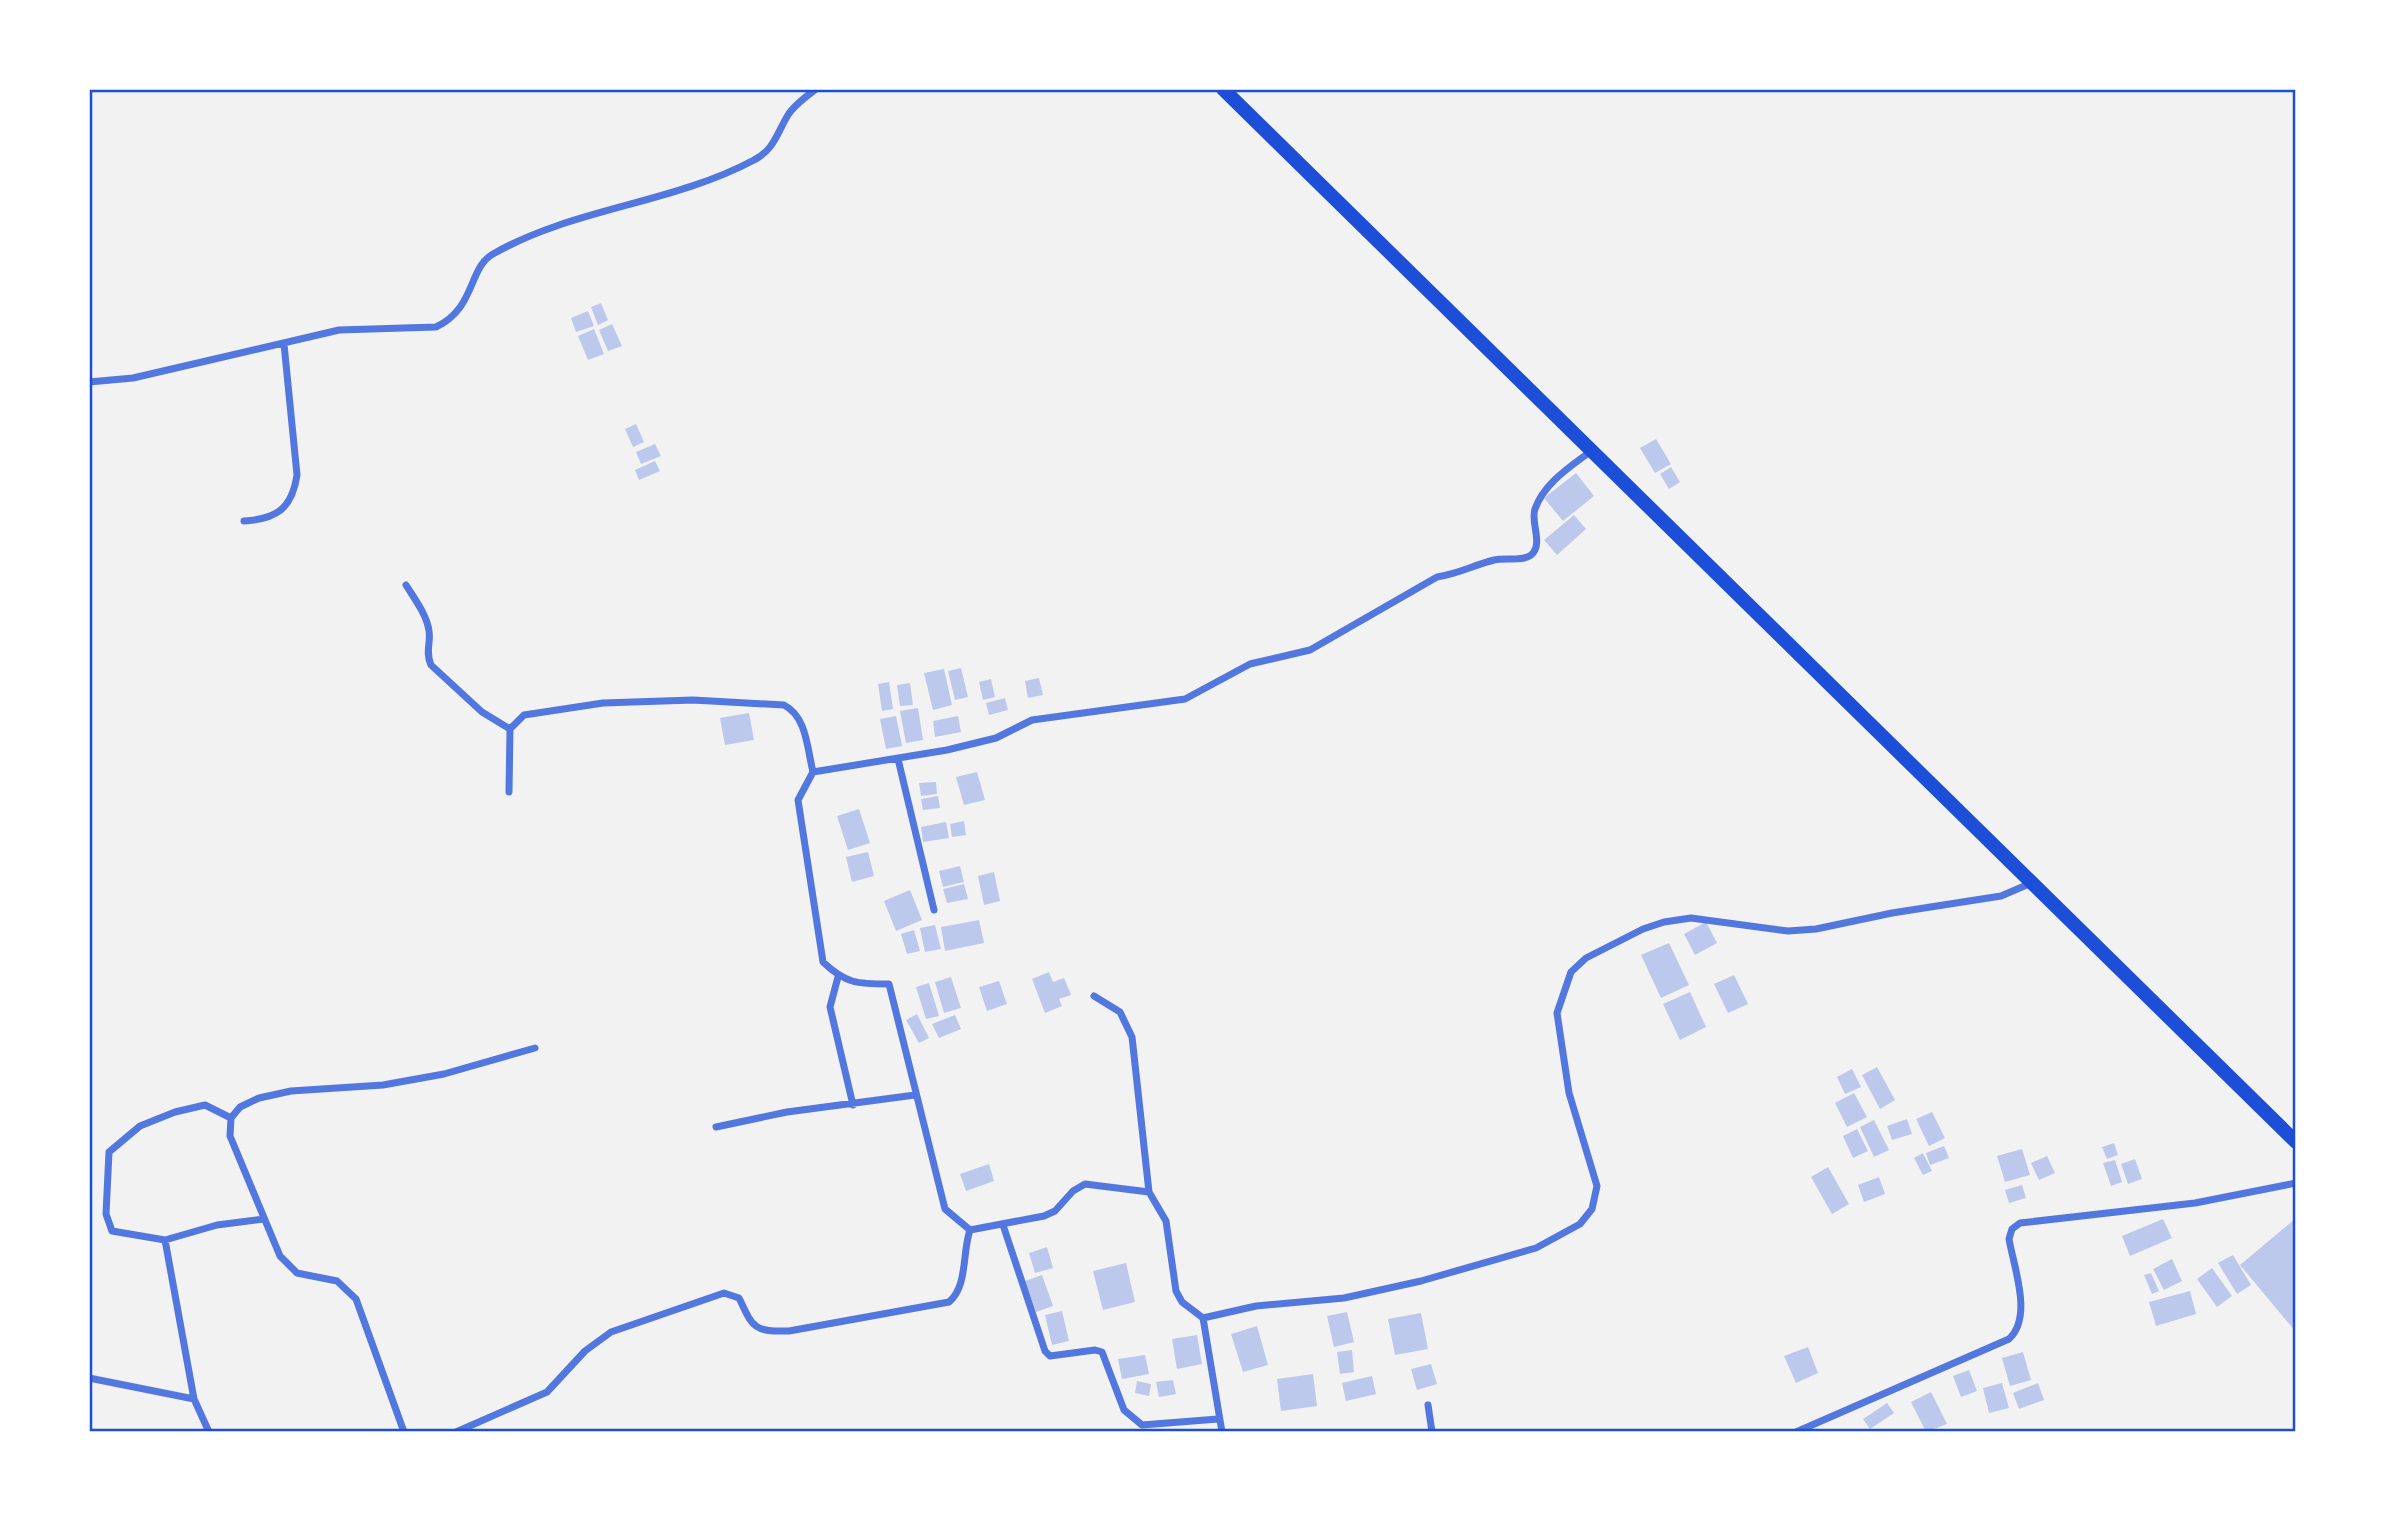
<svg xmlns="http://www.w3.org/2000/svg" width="2385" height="1521" viewBox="0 0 2385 1521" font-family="'PT Sans',sans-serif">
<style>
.building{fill:#bdc9ec}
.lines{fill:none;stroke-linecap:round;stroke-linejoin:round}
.minor{stroke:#5277de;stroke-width:7}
.primary{stroke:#1d4ed8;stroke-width:14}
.neatline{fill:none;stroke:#1d4ed8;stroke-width:2.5}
</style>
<rect width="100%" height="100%" fill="#f2f2f2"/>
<path class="building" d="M601,303L608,320L598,325L591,307Z
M588,311L594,326L576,332L571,318Z
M612,324L622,346L608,351L599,330Z
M594,329L604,354L588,360L578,336Z
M636,424L644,442L633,447L625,429Z
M1656,439L1671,464L1655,473L1640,448Z
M655,444L661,456L641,464L636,452Z
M655,461L660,471L639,480L635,470Z
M1671,467L1680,482L1669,489L1660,474Z
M1576,473L1594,496L1563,521L1544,498Z
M1574,515L1586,529L1557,555L1544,540Z
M961,668L968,697L955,700L948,671Z
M944,669L952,705L933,710L924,673Z
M1039,678L1043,695L1028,698L1025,681Z
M991,679L995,697L983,700L979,682Z
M889,682L893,709L882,711L878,684Z
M910,683L913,705L900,706L897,685Z
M1005,698L1008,710L989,715L986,703Z
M918,708L923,740L906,743L900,711Z
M749,713L754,740L725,745L720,718Z
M896,716L902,746L886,749L880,719Z
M958,716L961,732L935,737L933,721Z
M977,772L985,800L964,805L956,777Z
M936,782L937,794L921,796L919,783Z
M938,796L940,808L923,810L921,799Z
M859,809L870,843L848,850L837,816Z
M964,821L966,835L952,837L950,824Z
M946,822L949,838L923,842L921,827Z
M868,852L874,876L852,882L846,857Z
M960,866L964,882L943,887L939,871Z
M994,872L1000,901L984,905L978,876Z
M964,884L968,899L947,903L943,889Z
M910,890L922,920L896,931L884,901Z
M979,920L984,943L945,951L941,927Z
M1706,922L1717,943L1695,955L1684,934Z
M935,925L941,949L925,952L920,928Z
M914,930L920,951L907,954L901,934Z
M1669,943L1689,985L1661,998L1641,955Z
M1049,972L1053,982L1064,978L1071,995L1059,999L1062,1006L1045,1013L1032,979Z
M1734,975L1748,1004L1728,1013L1714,984Z
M951,977L961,1008L944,1013L935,982Z
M999,981L1007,1004L987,1011L979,987Z
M929,983L939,1016L926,1019L916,987Z
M1690,992L1706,1027L1680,1040L1663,1004Z
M917,1014L929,1038L919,1043L906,1020Z
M955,1015L961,1029L939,1038L932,1024Z
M1877,1067L1895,1100L1880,1109L1862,1075Z
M1852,1069L1861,1087L1845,1094L1837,1077Z
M1854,1093L1867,1117L1847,1127L1835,1103Z
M1932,1112L1945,1138L1929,1146L1916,1119Z
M1907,1119L1912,1134L1892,1140L1887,1126Z
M1874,1120L1889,1150L1874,1157L1860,1127Z
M1857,1129L1868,1151L1853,1158L1843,1136Z
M2114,1143L2118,1155L2107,1159L2102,1147Z
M1944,1146L1949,1158L1930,1165L1926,1153Z
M2022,1149L2030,1175L2005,1182L1997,1156Z
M1923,1153L1932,1171L1923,1175L1914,1158Z
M2047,1156L2055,1173L2039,1180L2031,1163Z
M2135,1159L2142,1179L2128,1184L2121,1164Z
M2115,1160L2122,1182L2111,1186L2103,1163Z
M989,1164L994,1181L966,1191L960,1174Z
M1828,1167L1849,1204L1832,1214L1811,1177Z
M1879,1177L1885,1194L1864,1202L1858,1185Z
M2022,1185L2026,1198L2009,1203L2005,1190Z
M2296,1218V1332L2240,1265Z
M2163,1219L2172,1238L2130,1256L2122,1236Z
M1047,1247L1053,1268L1035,1273L1029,1253Z
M2233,1255L2251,1285L2237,1294L2218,1263Z
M2172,1259L2182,1281L2164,1290L2153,1269Z
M1126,1263L1135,1302L1103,1310L1093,1271Z
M2212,1268L2232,1296L2217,1307L2197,1279Z
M2151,1273L2159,1291L2152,1294L2144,1275Z
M1042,1275L1053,1306L1036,1312L1025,1281Z
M2190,1291L2196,1314L2156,1326L2149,1302Z
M1062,1311L1069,1341L1052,1345L1045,1315Z
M1347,1312L1354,1342L1334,1347L1327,1316Z
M1421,1313L1428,1349L1395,1355L1388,1319Z
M1257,1326L1268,1365L1243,1372L1231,1334Z
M1197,1335L1202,1364L1177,1369L1172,1339Z
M1808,1347L1818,1373L1796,1383L1784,1356Z
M1352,1350L1354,1372L1340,1374L1337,1352Z
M2023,1352L2031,1380L2010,1386L2002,1358Z
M1145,1355L1149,1374L1122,1379L1118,1359Z
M1431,1364L1437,1384L1417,1390L1411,1369Z
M1969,1370L1977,1391L1961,1397L1953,1376Z
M1313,1374L1317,1406L1281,1411L1277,1379Z
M1372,1376L1376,1394L1346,1401L1342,1383Z
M1173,1380L1176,1394L1159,1397L1156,1382Z
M1137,1381L1151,1384L1149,1396L1135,1393Z
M2002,1383L2009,1408L1989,1413L1983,1388Z
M2038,1383L2044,1400L2019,1409L2013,1393Z
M1931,1392L1947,1424L1926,1432L1911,1402Z
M1887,1403L1894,1413L1870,1429L1863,1419Z"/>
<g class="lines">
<path class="minor" d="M89,382L133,378L339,330L436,327C476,308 468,268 493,254C573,208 672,204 754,160C774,150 777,133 788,115C794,105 807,96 816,89
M1591,451C1570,467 1544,483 1535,509C1530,522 1544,544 1531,555C1522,562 1505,557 1494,560C1474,565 1458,574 1437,577L1310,650L1250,664L1185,699L1032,720L996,738L947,750L813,772L798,800L823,962C846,984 858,984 889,984L945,1209L970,1230L1044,1216L1055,1211L1073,1191L1085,1184L1149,1192L1166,1221L1176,1291L1182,1302L1203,1318L1256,1306L1344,1298L1421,1281L1536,1248L1580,1224L1592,1209L1597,1186L1569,1093L1557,1013L1571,972L1586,958L1643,929L1664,922L1691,918L1788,931L1816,929L1892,913L2001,896L2029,884
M244,521C276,519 292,509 297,475L284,344
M406,585C414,598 427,615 429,631C431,643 425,652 431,665L482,712L510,729
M898,759L934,910
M509,792L510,729L524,715L603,703L693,700L784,705C807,717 807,748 813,772
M838,977L830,1007L853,1105
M1094,996L1120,1012L1132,1037L1149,1192
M716,1127L787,1112L915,1095
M1003,1225L1045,1351L1050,1356L1095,1350L1102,1352L1124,1410L1142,1425L1218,1419
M165,1240L217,1225L264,1219
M1203,1318L1222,1432
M89,1378L194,1399
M1428,1405L1432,1432
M209,1432L194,1399L165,1240L112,1231L106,1214L109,1152L140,1126L175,1112L205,1105L231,1118
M404,1432L356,1299L337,1281L297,1273L280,1256L230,1136L231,1118L240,1107L259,1098L291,1091L383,1085L444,1074L535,1048
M456,1432L547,1392L585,1351L611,1332L724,1293L739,1298C753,1328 754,1332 789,1331L949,1302C968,1286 962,1253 970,1230
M1796,1432L2009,1339C2033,1317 2014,1268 2009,1239L2012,1229L2020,1223L2195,1203L2296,1183"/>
<path class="primary" d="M1223,89L2296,1142"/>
</g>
<rect width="2385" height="1521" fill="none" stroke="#ffffff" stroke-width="182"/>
<rect x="91" y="91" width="2203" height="1339" class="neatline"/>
</svg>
